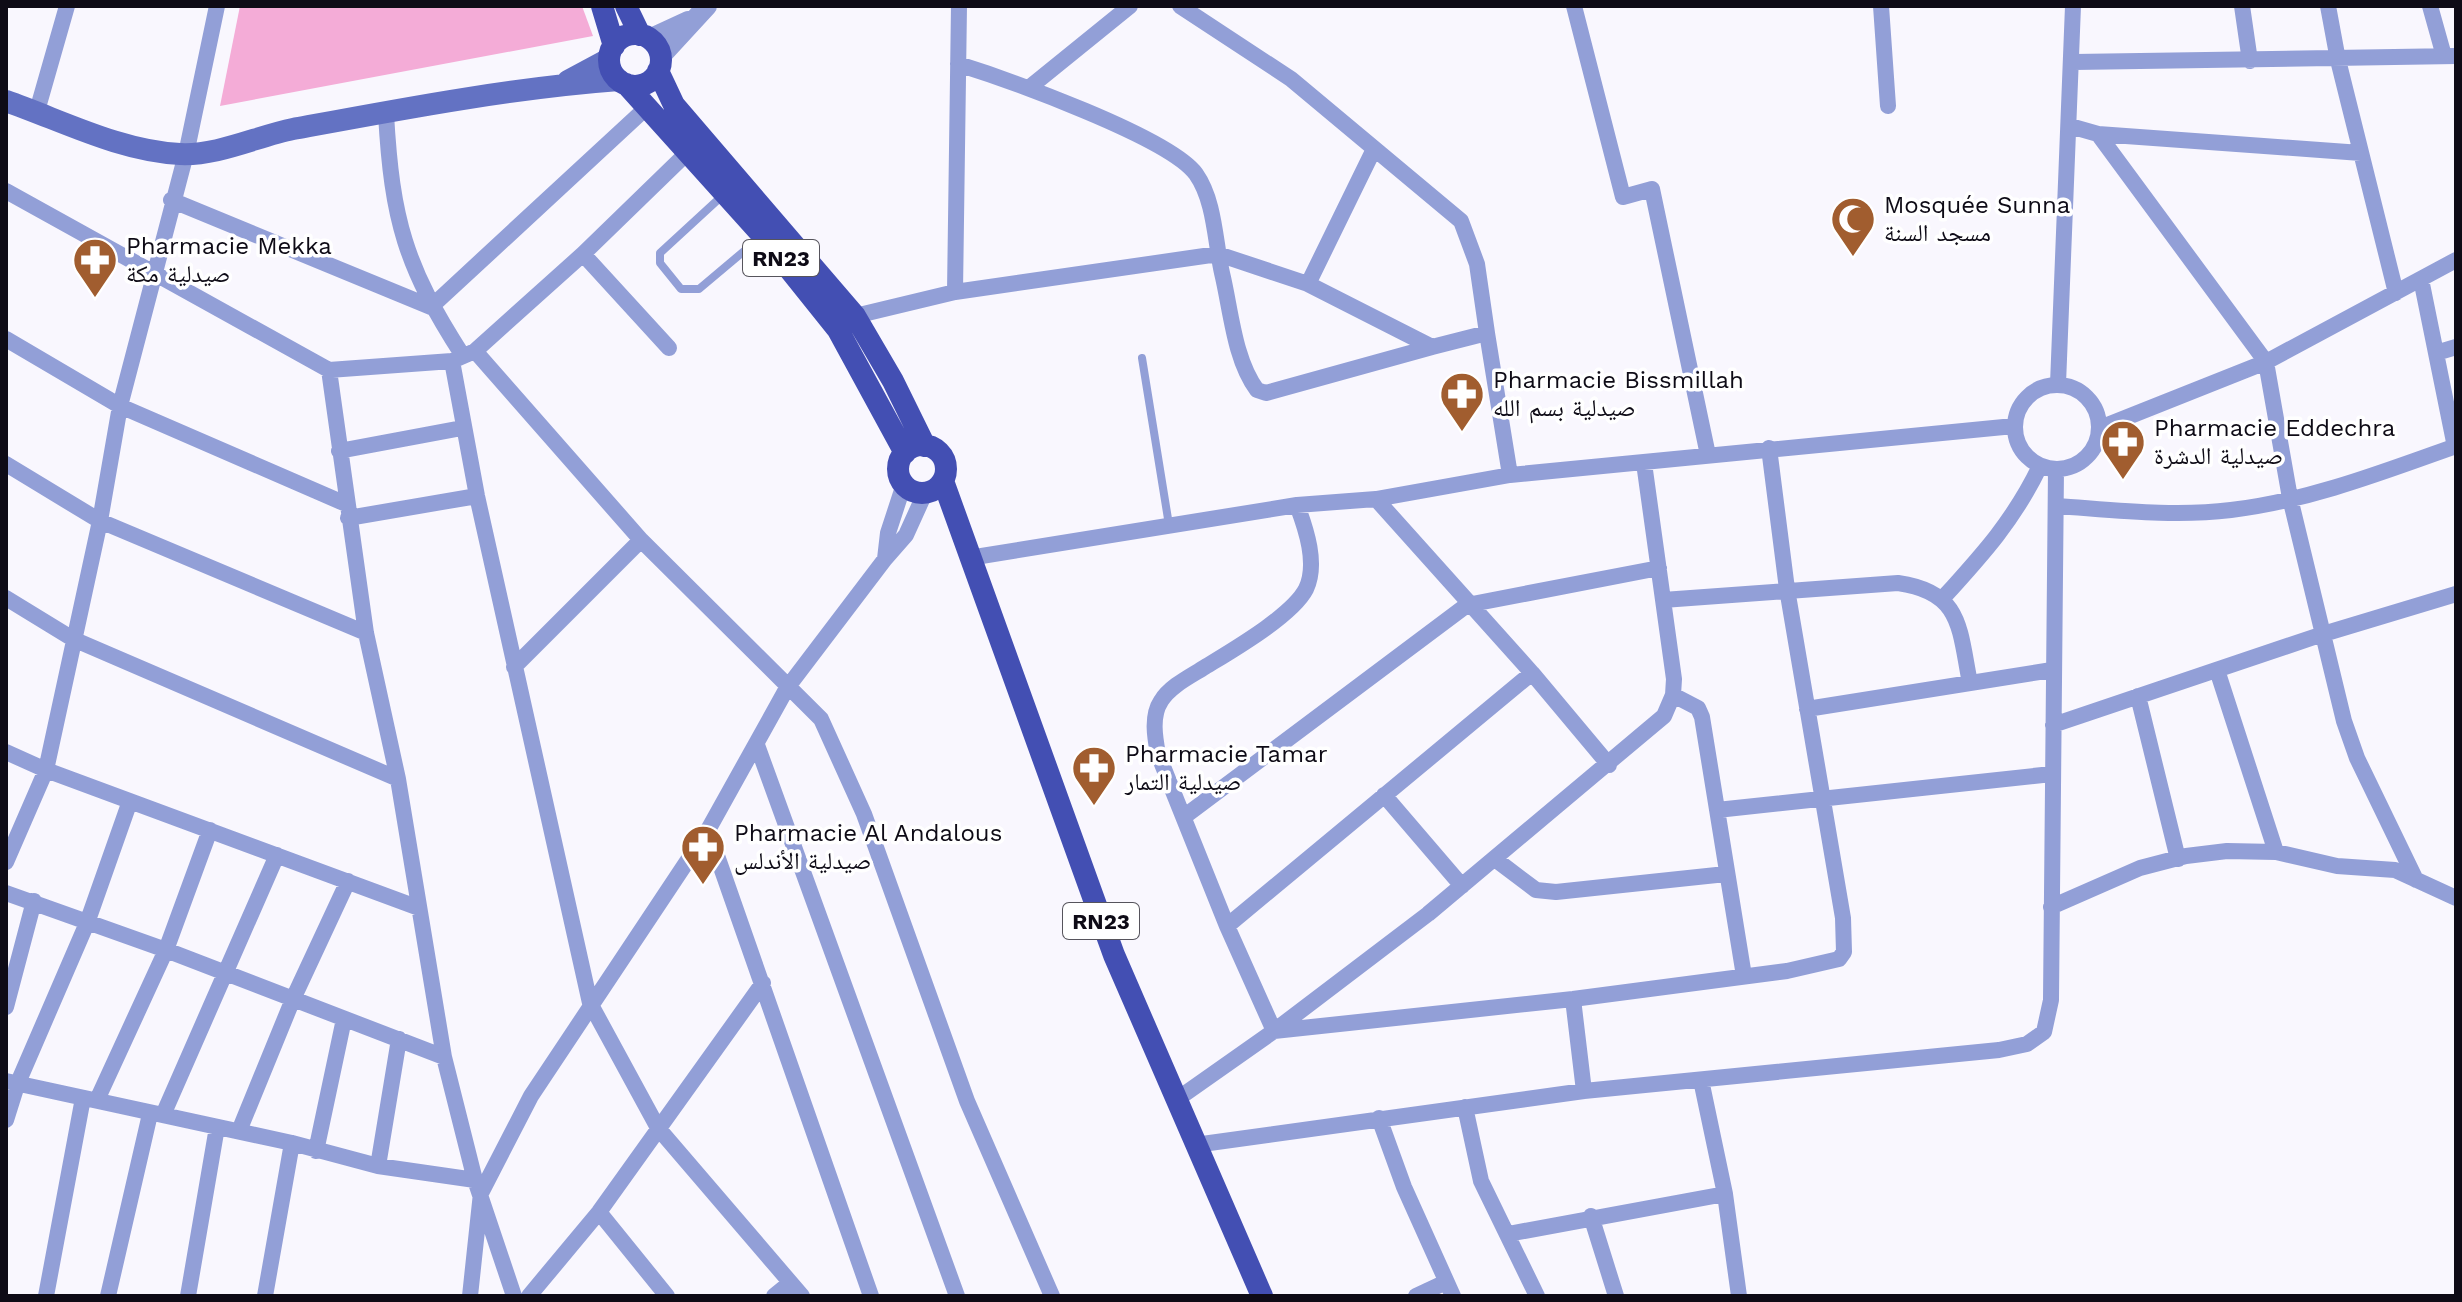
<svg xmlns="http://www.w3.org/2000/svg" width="2462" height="1302" viewBox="0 0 2462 1302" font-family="'Work Sans','Noto Naskh Arabic',sans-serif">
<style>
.green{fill:#f4acd7}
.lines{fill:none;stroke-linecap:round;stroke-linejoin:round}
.service{stroke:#929fd7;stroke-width:8}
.minor{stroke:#929fd7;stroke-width:16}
.tertiary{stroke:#929fd7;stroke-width:20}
.secondary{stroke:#6372c3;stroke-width:22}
.primary{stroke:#434fb3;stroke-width:22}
.labels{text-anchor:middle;stroke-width:7;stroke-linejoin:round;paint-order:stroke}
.shield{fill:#fff;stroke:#56545c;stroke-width:2}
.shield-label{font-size:22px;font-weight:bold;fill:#0e0b16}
.poi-label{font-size:24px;fill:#0e0b16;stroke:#fff;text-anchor:start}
</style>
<rect width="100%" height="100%" fill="#f9f7fe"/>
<path class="green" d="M240,6H582L593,36L220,106Z"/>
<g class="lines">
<path class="service" d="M722,196L660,253V263L681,289H699L762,236
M1142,358L1169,525"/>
<path class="minor" d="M1180,6L1291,79L1461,221L1477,264L1487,333
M1574,6L1623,197L1652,189L1708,455
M1881,6L1888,106
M2242,6L2250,61
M2328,6L2338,60L2396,293
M2430,6L2444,56
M2074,62L2456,56
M958,64C1006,79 1169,137 1196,174C1215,201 1215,242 1222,273C1231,310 1234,359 1257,390L1266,393L1432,347
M1030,87L1130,6
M37,111L67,6
M386,114C392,220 405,266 463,356
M2070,126L2098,134L2266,362L2290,498L2344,721L2357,758L2416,880
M2098,134L2361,153
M6,191L329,370L452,361L475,351L583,254L687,153
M171,200L431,307L645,109
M583,254L669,348
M2421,279L2455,447
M1308,284L1374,149
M955,292L959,6
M855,316L955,292L1218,254L1308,284L1432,347L1487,333L1510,475
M6,339L120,406L346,504
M475,351L641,540L821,719L864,814L967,1101L1052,1296
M2436,353L2456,347
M452,361L477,496L590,1003L658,1128L802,1296
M329,370L366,633L398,779L444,1057L475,1180L514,1296
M2058,384L2073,6
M2015 427a42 42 0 1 1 84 0a42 42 0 1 1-84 0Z
M2100,428L2266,362L2456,260
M339,451L462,428
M6,464L100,521L366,633
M1376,499L1532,673L1609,765
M1297,505C1306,529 1318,564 1306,589C1292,616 1231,651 1205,667C1191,676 1170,686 1161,701C1151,716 1155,738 1158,754L1227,926L1274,1031L1573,999L1787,971L1839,959L1844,952L1843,918L1787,589L1769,448
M2058,506C2115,510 2174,517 2231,510C2308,501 2383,472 2456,446
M348,518L477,496
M969,558L1297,505L1376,499L1510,475L2014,426
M885,559L888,533L904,484
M6,598L73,639L398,779
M1943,598C1983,554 2014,520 2040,466
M1663,600L1898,583C1962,592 1959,628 1970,683
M514,667L641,540
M2217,670L2276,852
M1673,695L1698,708L1702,717L1744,976
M2138,696L2178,859
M1807,709L2052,670
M2053,725L2320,635L2456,594
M757,745L957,1296
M6,752L46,770L419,908
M1384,795L1462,886
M1717,810L2052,774
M1185,816L1467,605L1659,568
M708,830L871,1296
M1495,859L1536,890L1556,892L1726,874
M6,862L46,770L100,521L120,406L186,154L217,6
M6,893L166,950L444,1057
M2051,907L2140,868L2186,856L2227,851L2276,852L2337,866L2395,870L2456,898
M1227,926L1532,673
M1573,999L1584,1091
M6,1007L34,901
M1701,1080L1725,1194L1739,1296
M6,1081L292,1143L378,1166L475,1180
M97,1100L166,950L210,830
M1176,1100L1274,1031L1428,914L1664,716L1673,695L1674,679L1644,463
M1465,1107L1481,1181L1537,1296
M163,1115L277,855
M1379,1118L1404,1187L1453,1296
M6,1120L17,1085L87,923L130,801
M239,1131L293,999L348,881
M1195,1145L1584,1091L1999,1050L2027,1044L2044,1032L2051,1000L2056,469
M316,1151L344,1019
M378,1166L399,1039
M599,1212L667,1296
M1591,1216L1616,1296
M1508,1234L1725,1194
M46,1296L83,1098
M108,1296L150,1114
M188,1296L217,1127
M265,1296L292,1143
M470,1296L481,1193L531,1096L708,830L787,688L885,559L906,535L925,493
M529,1296L599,1212L763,983
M774,1296L790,1283
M1416,1296L1446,1282"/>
<path class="tertiary" d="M649,39L688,21
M661,56L707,6"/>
<path class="secondary" d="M568,81L609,59
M6,101C63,121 120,151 180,154C217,156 258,136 293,129C401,109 511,88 619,80"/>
<path class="primary" d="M602,6L614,46
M626,6L640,35
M609 60a26 26 0 1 1 52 0a26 26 0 1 1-52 0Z
M658,71L674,105L855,316L893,381L925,446
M626,84L762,235L838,330L905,453
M898 469a24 24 0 1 1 48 0a24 24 0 1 1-48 0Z
M943,481L1114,955L1262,1296"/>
</g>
<defs>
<g id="mosque-pin" transform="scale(2.3)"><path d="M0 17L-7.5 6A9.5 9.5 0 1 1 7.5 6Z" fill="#a15d2f" stroke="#fff"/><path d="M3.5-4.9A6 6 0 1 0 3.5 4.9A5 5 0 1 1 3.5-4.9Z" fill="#fff"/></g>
<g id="pharmacy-pin" transform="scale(2.3)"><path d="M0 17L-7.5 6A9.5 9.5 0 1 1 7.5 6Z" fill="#a15d2f" stroke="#fff"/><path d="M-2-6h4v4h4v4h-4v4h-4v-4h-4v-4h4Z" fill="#fff"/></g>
</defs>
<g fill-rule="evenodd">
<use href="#mosque-pin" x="1853" y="219"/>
<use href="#pharmacy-pin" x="95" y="260"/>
<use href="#pharmacy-pin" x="1462" y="394"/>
<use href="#pharmacy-pin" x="2123" y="442"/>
<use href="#pharmacy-pin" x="1094" y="768"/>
<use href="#pharmacy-pin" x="703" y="847"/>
</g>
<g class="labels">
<g class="shield">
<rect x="743" y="240" width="76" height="36" rx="6"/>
<rect x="1063" y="903" width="76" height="36" rx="6"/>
</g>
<g class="shield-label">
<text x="781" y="266">RN23</text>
<text x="1101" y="929">RN23</text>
</g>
<g class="poi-label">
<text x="1884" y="213">Mosquée Sunna<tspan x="1884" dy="28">مسجد السنة</tspan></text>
<text x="126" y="254">Pharmacie Mekka<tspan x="126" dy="28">صيدلية مكة</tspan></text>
<text x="1493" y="388">Pharmacie Bissmillah<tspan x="1493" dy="28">صيدلية بسم الله</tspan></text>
<text x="2154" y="436">Pharmacie Eddechra<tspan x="2154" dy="28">صيدلية الدشرة</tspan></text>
<text x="1125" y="762">Pharmacie Tamar<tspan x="1125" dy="28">صيدلية التمار</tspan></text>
<text x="734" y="841">Pharmacie Al Andalous<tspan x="734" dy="28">صيدلية الأندلس</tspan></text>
</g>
</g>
<rect width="2462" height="1302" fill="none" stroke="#0e0b16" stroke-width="16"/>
</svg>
